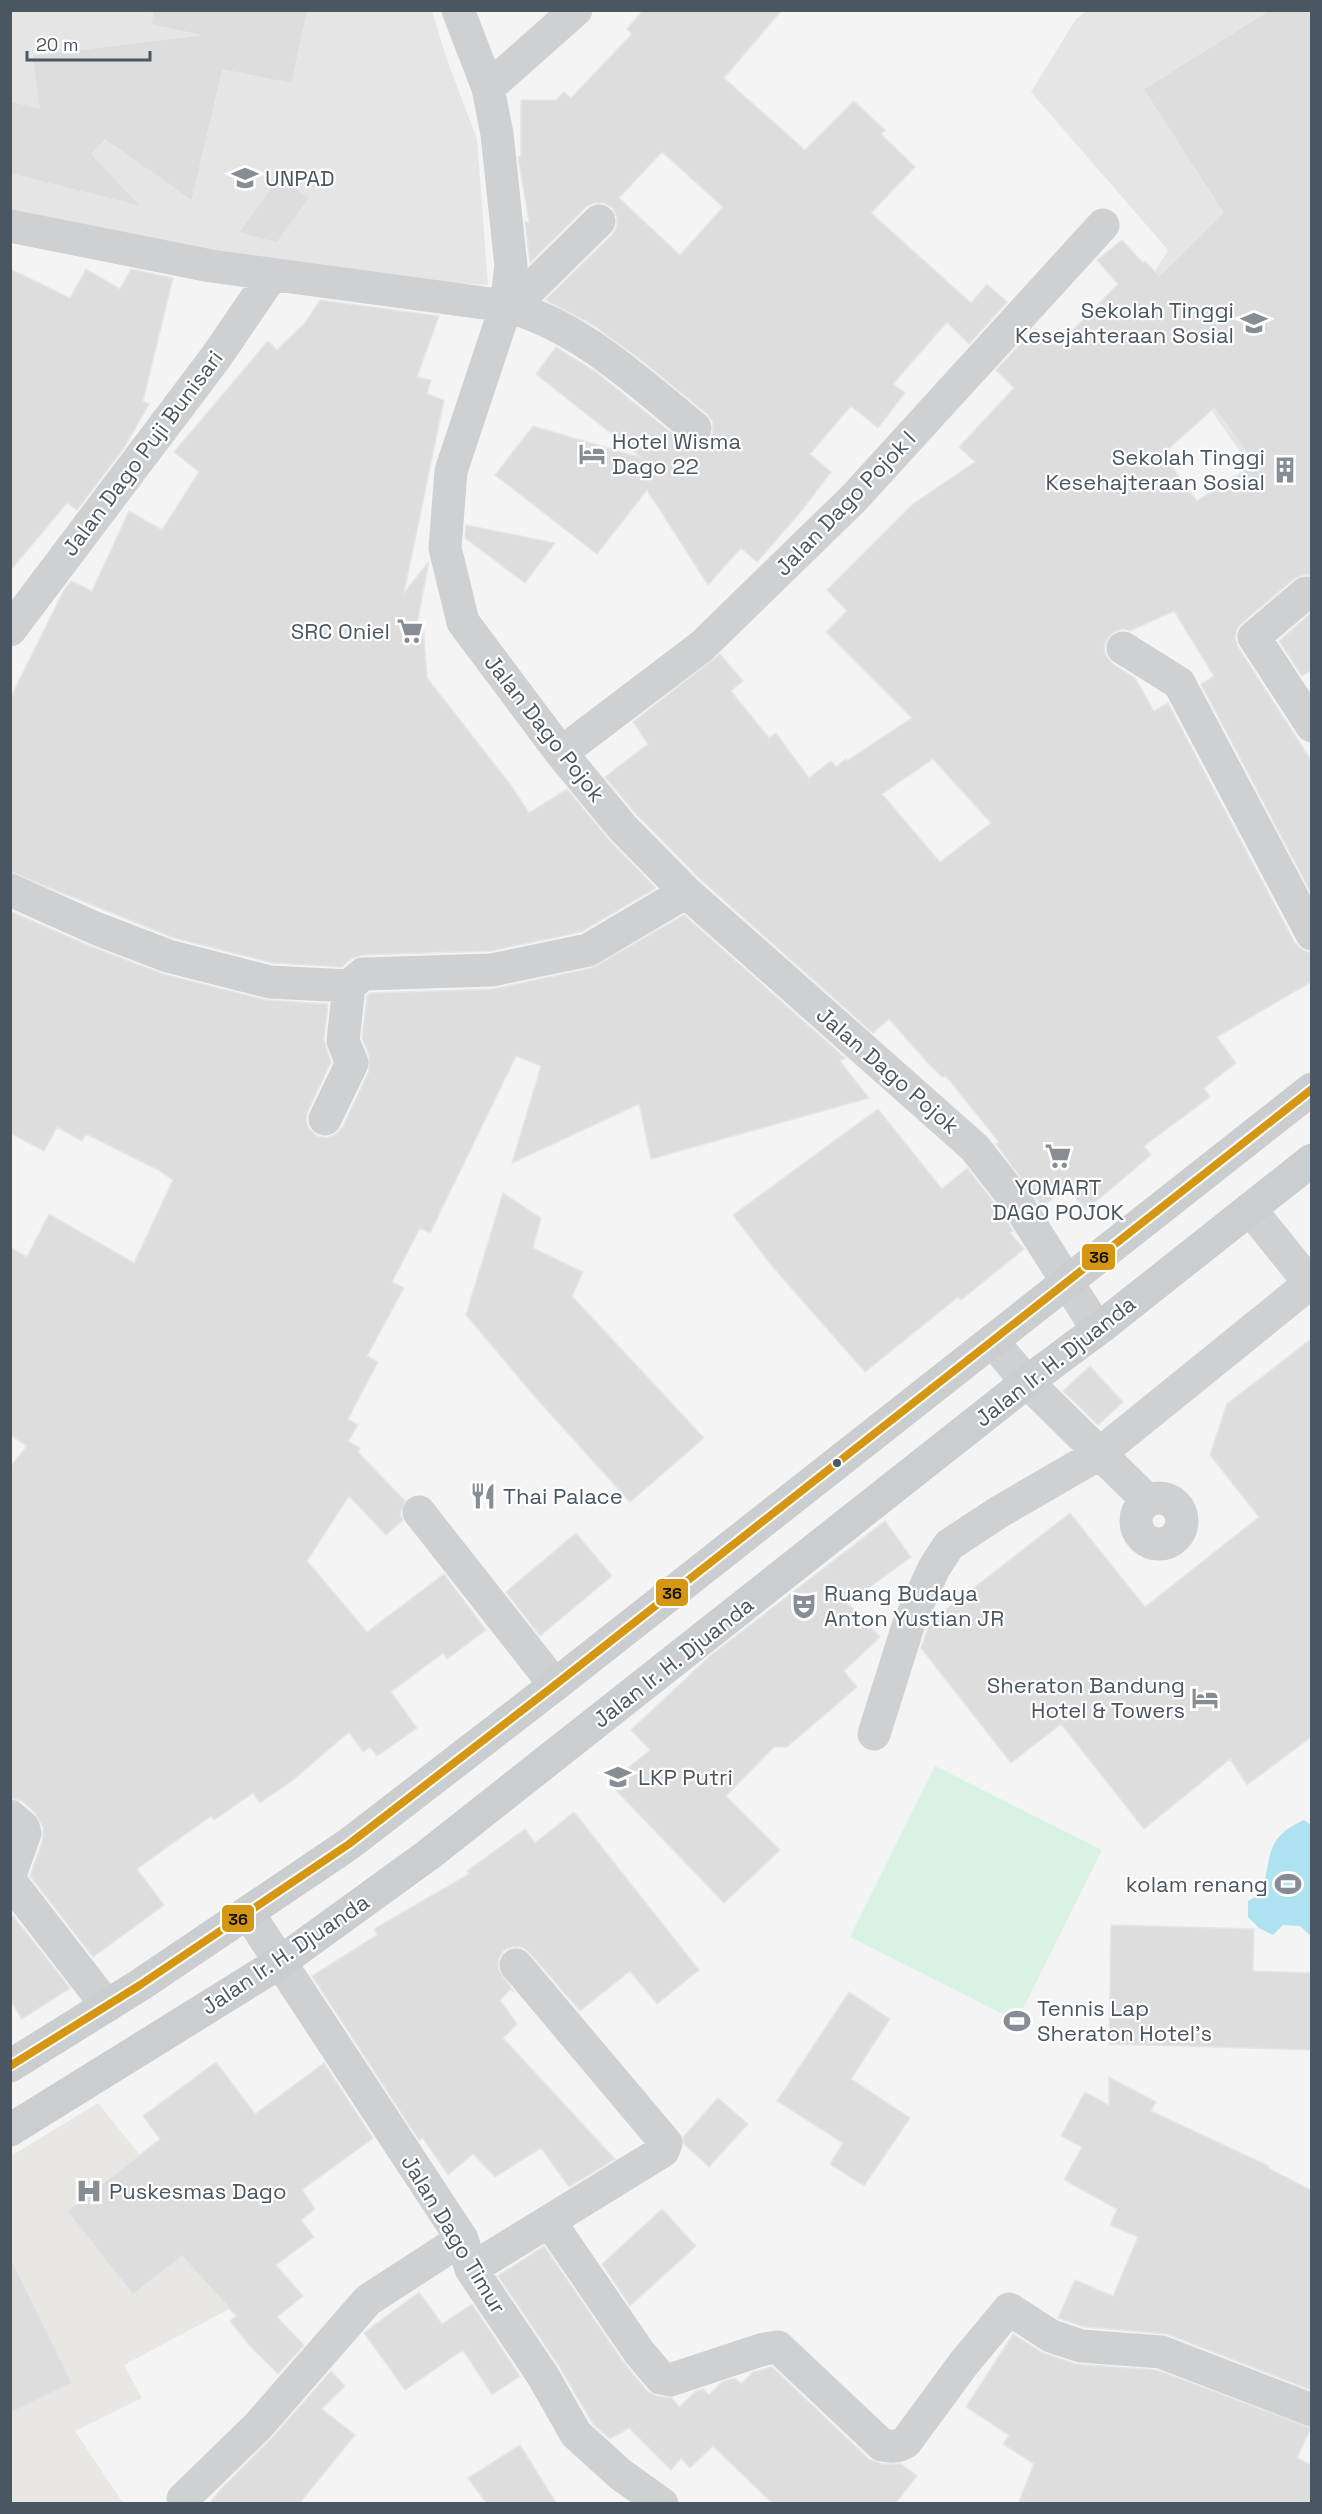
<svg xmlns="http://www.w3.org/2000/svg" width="1322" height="2514" viewBox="0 0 1322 2514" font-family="'Space Grotesk',sans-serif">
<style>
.commercial{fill:#e8e7e3}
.education{fill:#e6e5e6}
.green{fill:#d9f2e3}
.water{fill:#aee2f0}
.building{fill:#ddddde;stroke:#e5e6e7;stroke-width:1.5;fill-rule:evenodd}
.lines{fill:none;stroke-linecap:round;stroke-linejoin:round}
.minor{stroke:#ced0d2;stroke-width:33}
.major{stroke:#caced1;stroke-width:33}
.bus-1-casing{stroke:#fff;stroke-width:12}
.bus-1{stroke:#d49613;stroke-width:8}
.bus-dot{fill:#4a5661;stroke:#fff;stroke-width:2}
.labels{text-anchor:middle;stroke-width:4.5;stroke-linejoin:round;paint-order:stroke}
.poi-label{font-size:22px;fill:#4a5661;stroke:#fff;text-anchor:start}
.street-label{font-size:22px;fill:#4a5661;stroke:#fff}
.line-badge{stroke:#fff;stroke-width:2}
.pale-badge-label{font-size:16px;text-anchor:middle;font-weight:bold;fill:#111}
</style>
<rect width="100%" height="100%" fill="#f4f4f4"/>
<path class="commercial" d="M98,2103L187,2214L244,2301L124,2365L142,2398L75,2431L123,2503L11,2504V2156Z"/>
<path class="education" d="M10,11H432L446,57L477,139L488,285L400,280L11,217Z
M1087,11H1311V554L1204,400L1152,276L1168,250L1031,92L1076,19Z"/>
<path class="green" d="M935,1766L1102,1850L1017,2021L850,1937Z"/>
<path class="water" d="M1304,1820L1311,1825V1936L1300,1926L1283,1925L1273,1935L1259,1928L1248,1917V1901L1262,1893C1272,1856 1264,1838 1304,1820Z"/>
<path class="building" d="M153,10H308L292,84L223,70L192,201L105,140L92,154L142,207L10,174V101L39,108L32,55L199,35L151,25Z
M643,10H782L724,78L805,150L854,101L885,130L881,134L915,167L871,213L971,303L987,284L1007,302L969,344L947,322L893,384L905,393L878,428L851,406L810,454L831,472L803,509L757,562L741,548L708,585L647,490L597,554L495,475L533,426L642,458L536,374L556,347L596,372L684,443L693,447L702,445L710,439L713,432V422L707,414L641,360L593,325L545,300L613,234L617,225V217L612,207L603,203H594L586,207L530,263L525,222H529L518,157L521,156V100H556L564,92L571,98L632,34L627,29ZM662,152L723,207L680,255L619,198Z
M1269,10H1311V575H1302L1294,579L1242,623L1237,629L1235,638L1238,647L1311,760V893L1201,684L1214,676L1174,611L1130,631L1123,629L1114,632L1107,639L1104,648L1106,656L1113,664L1135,678L1154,711L1168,703L1295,943L1303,950L1311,953V982L1217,1037L1236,1063L1204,1088L1210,1097L1144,1146L1151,1155L1086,1210L1067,1187L1042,1207L996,1144L999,1142L946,1076L942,1077L928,1063L889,1019L873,1033L699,878L637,815L605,777L648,744L633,722L720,654L743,681L731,691L769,738L776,733L809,778L831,761L836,767L846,759L847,761L912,718L826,632L847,611L827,590L913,504L975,462L959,447L1014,388L996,370L1035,328L1053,345L1063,335L1066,337L1118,284L1097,260L1122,240L1143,263L1145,261L1159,276L1223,213L1143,89ZM1214,408L1255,464L1197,501L1163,454ZM933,759L991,823L940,862L882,794Z
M279,176L310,198L277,243L238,233Z
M10,269L70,298L86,269L120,289L131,269L173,278L143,401L149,404L124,448L77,510L67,503L10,571Z
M320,300L439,316L417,377L431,380L427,394L444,400L404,593L429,561L415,635L423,625L427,678L510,784L529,813L567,789L610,841L656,888L581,932L490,951L362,955L351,959L342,967L273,963L174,938L10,872V699L64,590L71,581L92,591L129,511L162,530L199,472L174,452L268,341L277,350L305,323Z
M466,525L555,543L525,583L465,538Z
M1311,613V670L1302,676L1279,641Z
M10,911L87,945L163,974L266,1000L328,1004L324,1040L331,1062L308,1111L306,1120L309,1129L317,1136L327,1138L336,1134L342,1128L369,1071V1056L362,1038L367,995L370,993L493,989L592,968L684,915L845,1058L840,1061L869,1098L651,1159L639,1104L512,1163L541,1066L516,1056L430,1233L420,1228L392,1282L404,1288L367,1356L378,1362L348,1419L358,1425L348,1441L360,1448L358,1452L405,1501L400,1514L403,1520L386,1535L349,1496L307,1561L367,1632L444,1574L486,1630L447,1659L443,1653L391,1692L417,1728L377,1756L370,1747L363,1752L349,1732L293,1780L260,1803L253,1793L214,1820L211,1816L137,1869L164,1905L93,1957L30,1876L43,1839V1827L35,1813L22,1801L10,1798V1467L27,1446L10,1435V1247L27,1257L49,1214L134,1263L173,1180L158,1170L86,1134L82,1141L57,1127L44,1151L10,1133Z
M878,1109L942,1189L967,1168L999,1209L1013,1231L1010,1233L1024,1249L961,1300L958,1297L865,1372L772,1266L733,1215Z
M503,1193L541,1218L533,1248L583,1272L572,1296L704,1438L630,1502L536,1398L466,1315Z
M1311,1339V1737L1247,1785L1230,1759L1144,1829L1061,1724L1011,1763L921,1648L930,1622L1070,1513L1145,1607L1259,1517L1210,1455L1227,1404Z
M1090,1366L1123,1402L1098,1425L1063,1391Z
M885,1521L911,1557L848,1603L880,1637L844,1671L857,1687L787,1747H774L726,1796L780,1850L724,1903L609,1783L650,1750L631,1730L710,1656Z
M576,1533L612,1576L540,1636L506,1592Z
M574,1812L699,1970L657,2004L630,1971L580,2011L530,1953L522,1947H512L504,1950L499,1958L498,1969L514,1992L511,1989L500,2000L517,2024L503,2038L615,2159L569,2187L541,2148L495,2177L473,2154L448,2175L423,2138L419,2140L312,1976L377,1935L374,1929L469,1874L467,1871L525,1829L535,1843Z
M10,1912L70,1988L22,2019L10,2000Z
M1111,1925L1254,1929L1253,1971L1311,1973V2050L1109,2044Z
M849,1992L890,2019L851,2079L910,2118L864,2186L830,2164L843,2143L777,2101Z
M216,2062L255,2114L324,2063L373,2138L302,2190L315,2209L301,2220L314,2237L276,2265L303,2296L277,2317L304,2345L278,2374L250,2346L230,2321L236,2316L182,2256L133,2295L67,2211L160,2139L143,2116Z
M1109,2077L1156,2102L1151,2111L1269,2166L1268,2168L1311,2190V2390L1167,2334L1085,2327L1058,2318L1075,2280L1113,2296L1138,2237L1110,2225L1117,2209L1064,2180L1082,2147L1061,2136L1085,2092L1109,2105Z
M718,2098L748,2124L709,2167L684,2144L683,2137Z
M662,2209L696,2246L630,2306L602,2264Z
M544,2246L624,2363L647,2391L657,2396L672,2398L679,2407L695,2392L703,2389L709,2395L722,2382L735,2378L741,2384L753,2372L772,2367L869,2459L882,2464H901L917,2476L895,2504H773L713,2446L690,2468L681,2458L671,2470L629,2428L610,2439L593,2424L559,2366L498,2276Z
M10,2256L72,2383L10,2413Z
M419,2292L442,2324L472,2304L520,2376L492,2395L463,2350L405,2390L364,2333Z
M1013,2334L1041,2352L1075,2364L1157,2370L1311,2428L1297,2458L1311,2465V2504H1018L1034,2464L1003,2444L1009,2435L966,2407Z
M331,2371L345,2386L322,2409L355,2435L299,2504H209L221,2489L272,2438Z
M520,2445L557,2504H487L468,2478Z"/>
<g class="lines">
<path class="minor" d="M458,10L488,88L497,134L511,266L506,306L451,471L445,548L463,622L561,753L623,828L686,892L975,1148L1014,1198L1097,1329
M488,88L576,10
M10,226L211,266L506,306C579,325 638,382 695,428
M509,289L523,290L531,288L599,221
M1306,593L1254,637L1312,726
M10,630L216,357L272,275
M1123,648L1179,683L1312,934
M561,753L702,646L854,498L1103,225
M10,890L95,928L168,956L270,982L349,986L363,974L492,970L588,950L686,892
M325,1119L352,1063L343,1041L349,986
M1250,1209L1312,1286
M992,1341L1027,1382L1147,1500
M1136 1521a23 23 0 1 1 46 0a23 23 0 1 1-46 0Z
M419,1512L555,1685
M874,1734L909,1623L934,1568L949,1545L999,1512L1099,1454L1309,1284
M10,1816L23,1827L25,1833L10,1875
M10,1878L11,1882L107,2006
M248,1913L462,2239L471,2269L543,2376L576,2434L620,2474L662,2504
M550,2222L639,2352L661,2378L670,2380L764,2349L778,2347L882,2445C891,2447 897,2447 906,2442L964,2363L1009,2309L1051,2336L1081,2346L1161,2352L1312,2410
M471,2269L663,2151L666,2143L516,1965
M183,2499L258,2426L368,2300L462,2239"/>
<path class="major" d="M10,2066L140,1985L349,1844L555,1685L1312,1089
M10,2130L279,1963L428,1855L1027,1382L1101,1327L1312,1160"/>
<g class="bus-1-casing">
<path id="bus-1" d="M10,2066L140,1985L349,1844L555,1685L1312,1089"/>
</g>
<use href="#bus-1" class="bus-1"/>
</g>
<defs>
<g id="school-bare" transform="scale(2.07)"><path d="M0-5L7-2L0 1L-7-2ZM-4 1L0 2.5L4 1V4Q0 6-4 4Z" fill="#868d94" stroke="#fff" stroke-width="2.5" paint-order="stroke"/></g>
<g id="university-bare" transform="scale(2.07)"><path d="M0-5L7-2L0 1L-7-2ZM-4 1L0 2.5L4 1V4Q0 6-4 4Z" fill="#868d94" stroke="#fff" stroke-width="2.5" paint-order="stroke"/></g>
<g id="hotel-bare" transform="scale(2.07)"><path d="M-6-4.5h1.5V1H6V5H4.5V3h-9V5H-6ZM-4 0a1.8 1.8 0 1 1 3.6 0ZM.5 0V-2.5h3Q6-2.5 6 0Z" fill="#868d94" stroke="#fff" stroke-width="2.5" paint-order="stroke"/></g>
<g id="building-bare" transform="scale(2.07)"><path d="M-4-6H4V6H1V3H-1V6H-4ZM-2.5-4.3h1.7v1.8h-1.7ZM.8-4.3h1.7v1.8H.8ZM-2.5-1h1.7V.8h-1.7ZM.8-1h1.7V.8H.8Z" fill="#868d94" stroke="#fff" stroke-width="2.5" paint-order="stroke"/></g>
<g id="supermarket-bare" transform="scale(2.07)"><path d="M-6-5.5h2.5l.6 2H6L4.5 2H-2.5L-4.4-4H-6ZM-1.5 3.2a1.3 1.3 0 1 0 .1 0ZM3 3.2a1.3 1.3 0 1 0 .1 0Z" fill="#868d94" stroke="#fff" stroke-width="2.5" paint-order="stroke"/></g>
<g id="restaurant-bare" transform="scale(2.07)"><path d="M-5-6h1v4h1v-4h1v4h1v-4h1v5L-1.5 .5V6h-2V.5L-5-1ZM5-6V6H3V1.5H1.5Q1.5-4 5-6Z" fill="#868d94" stroke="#fff" stroke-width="2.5" paint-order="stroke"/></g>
<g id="theatre-bare" transform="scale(2.07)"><path d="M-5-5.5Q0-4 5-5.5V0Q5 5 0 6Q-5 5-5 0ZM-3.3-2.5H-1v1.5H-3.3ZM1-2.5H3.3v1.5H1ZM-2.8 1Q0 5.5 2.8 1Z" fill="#868d94" stroke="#fff" stroke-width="2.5" paint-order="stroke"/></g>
<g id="stadium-bare" transform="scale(2.07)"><path d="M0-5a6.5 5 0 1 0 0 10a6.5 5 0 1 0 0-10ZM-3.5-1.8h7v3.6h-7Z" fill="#868d94" stroke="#fff" stroke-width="2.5" paint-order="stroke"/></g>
<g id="hospital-bare" transform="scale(2.07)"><path d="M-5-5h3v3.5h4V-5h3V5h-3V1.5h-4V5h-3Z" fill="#868d94" stroke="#fff" stroke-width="2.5" paint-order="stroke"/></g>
</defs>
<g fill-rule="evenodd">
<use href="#school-bare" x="245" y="178"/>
<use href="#university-bare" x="1254" y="323"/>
<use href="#hotel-bare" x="592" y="454"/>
<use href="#building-bare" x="1285" y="470"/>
<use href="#supermarket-bare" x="410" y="631"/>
<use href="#supermarket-bare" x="1058" y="1156"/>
<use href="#restaurant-bare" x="483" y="1496"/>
<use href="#theatre-bare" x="804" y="1606"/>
<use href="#hotel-bare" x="1205" y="1698"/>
<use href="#school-bare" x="618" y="1777"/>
<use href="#stadium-bare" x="1288" y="1884"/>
<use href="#stadium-bare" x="1017" y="2021"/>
<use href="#hospital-bare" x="89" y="2191"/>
</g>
<circle class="bus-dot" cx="837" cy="1463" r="5"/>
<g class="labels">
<g class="poi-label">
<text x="265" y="186">UNPAD</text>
<text x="1234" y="318" text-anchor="end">Sekolah Tinggi<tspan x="1234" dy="25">Kesejahteraan Sosial</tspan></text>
<text x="612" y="449">Hotel Wisma<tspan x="612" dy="25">Dago 22</tspan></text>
<text x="1265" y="465" text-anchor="end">Sekolah Tinggi<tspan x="1265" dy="25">Kesehajteraan Sosial</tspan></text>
<text x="390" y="639" text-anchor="end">SRC Oniel</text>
<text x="1058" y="1195" text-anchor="middle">YOMART<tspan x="1058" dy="25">DAGO POJOK</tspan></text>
<text x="503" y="1504">Thai Palace</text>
<text x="824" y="1601">Ruang Budaya<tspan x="824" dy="25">Anton Yustian JR</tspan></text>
<text x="1185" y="1693" text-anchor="end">Sheraton Bandung<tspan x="1185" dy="25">Hotel &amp; Towers</tspan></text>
<text x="638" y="1785">LKP Putri</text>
<text x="1268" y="1892" text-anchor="end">kolam renang</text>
<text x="1037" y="2016">Tennis Lap<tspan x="1037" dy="25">Sheraton Hotel's</tspan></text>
<text x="109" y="2199">Puskesmas Dago</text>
</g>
<g class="street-label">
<text transform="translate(142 453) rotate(-53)" y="8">Jalan Dago Puji Bunisari</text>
<text transform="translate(845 503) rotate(-46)" y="8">Jalan Dago Pojok I</text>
<text transform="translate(545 728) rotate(52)" y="8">Jalan Dago Pojok</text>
<text transform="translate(888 1070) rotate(41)" y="8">Jalan Dago Pojok</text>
<text transform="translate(1055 1361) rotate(-38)" y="8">Jalan Ir. H. Djuanda</text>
<text transform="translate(673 1662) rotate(-38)" y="8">Jalan Ir. H. Djuanda</text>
<text transform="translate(285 1954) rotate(-34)" y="8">Jalan Ir. H. Djuanda</text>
<text transform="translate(454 2234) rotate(59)" y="8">Jalan Dago Timur</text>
</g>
</g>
<g class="line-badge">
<rect x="1081" y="1243" width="35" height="28" rx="6" fill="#d49613"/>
<rect x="655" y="1578" width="34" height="29" rx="6" fill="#d49613"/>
<rect x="221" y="1904" width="34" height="29" rx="6" fill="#d49613"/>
</g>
<g class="pale-badge-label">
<text x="1099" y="1263">36</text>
<text x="672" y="1599">36</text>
<text x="238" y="1925">36</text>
</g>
<rect width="1322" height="2514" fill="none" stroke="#4a5661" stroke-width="24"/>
<path d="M27 51v9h123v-9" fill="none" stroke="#4a5661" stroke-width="3"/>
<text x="36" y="51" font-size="18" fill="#4a5661" stroke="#ffffff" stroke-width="4.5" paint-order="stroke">20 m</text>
</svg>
